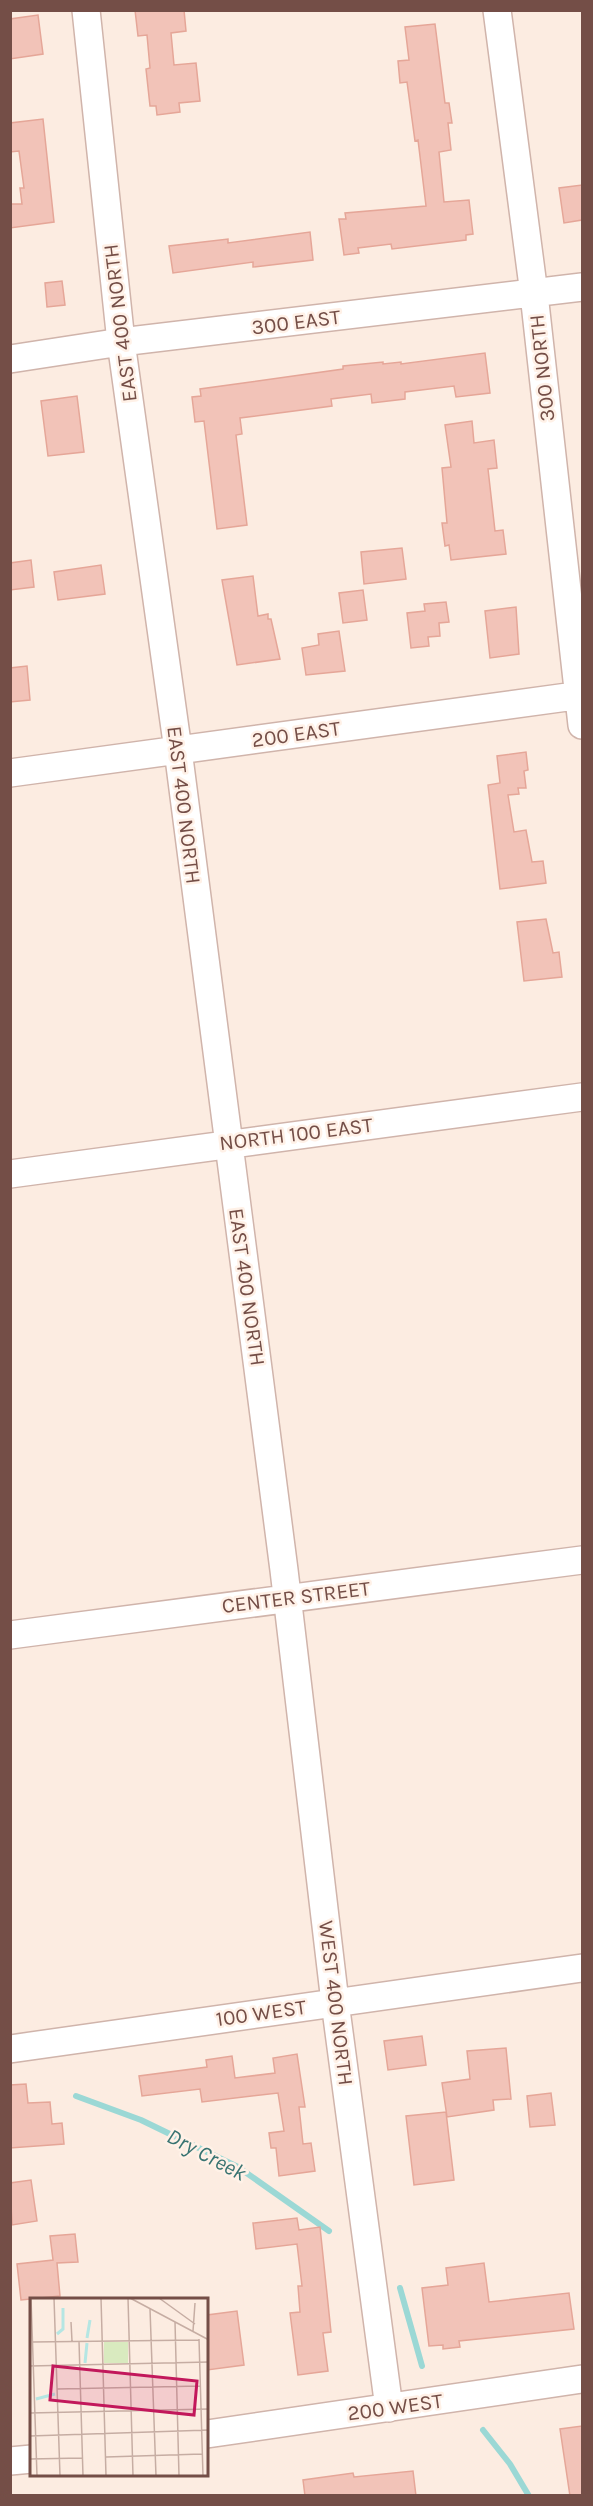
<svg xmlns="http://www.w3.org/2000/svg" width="593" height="2506" viewBox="0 0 593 2506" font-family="Karla,sans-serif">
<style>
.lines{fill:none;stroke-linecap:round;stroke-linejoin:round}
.stream{stroke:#9bd8d5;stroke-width:6}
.building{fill:#f2c3b8;stroke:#e5a698;stroke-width:1.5}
.minor-casing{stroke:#d0b4ab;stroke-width:30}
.minor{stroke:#fff;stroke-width:27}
.labels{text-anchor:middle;stroke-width:5;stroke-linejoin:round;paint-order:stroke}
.street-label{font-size:21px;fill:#744e47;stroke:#fff1e7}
.water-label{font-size:22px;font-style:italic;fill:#387371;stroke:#fff1e7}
.inset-river{fill:none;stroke:#b5e6e3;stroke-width:3}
.inset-road{fill:none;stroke:#c6ada3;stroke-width:1.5}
.view{fill:#c2185b;fill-opacity:0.15;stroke:#c2185b;stroke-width:3}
.inset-edge{fill:none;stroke:#744e47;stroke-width:3}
</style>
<rect width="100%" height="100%" fill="#fcece1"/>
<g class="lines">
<path class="stream" d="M76,2096L141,2120L238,2167L329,2231
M400,2288L422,2366
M483,2430L510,2464L529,2496"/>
</g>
<path class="building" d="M135,10H184L186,31L171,33L174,65L196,63L200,101L179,103L180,112L157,115L156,106H150L146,69L150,68L147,35L138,36Z
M38,15L43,54L10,59V19Z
M435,24L445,103H449L452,123H448L451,150L439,152L444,202L469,200L473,234L466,235V240L392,249L391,244L358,248L359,253L344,255L339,219H346L345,213L426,206L418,140L415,141L407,82L400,83L398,61L409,60L405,27Z
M43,119L54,222L10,228V204H22L20,188H24L19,151L10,152V123Z
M582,185V220L564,223L559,188Z
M310,232L313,260L253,267V262L173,273L169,246L228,239V243Z
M62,281L65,305L47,307L45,283Z
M485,353L490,393L456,397L454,386L405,392V399L372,403L371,394L331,399L332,406L240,418L242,434L236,435L247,525L217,529L204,421L195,422L192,397L201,396L200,389L343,369V366L383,362V364L401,362V364Z
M77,396L84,452L48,456L41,401Z
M472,421L474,443L494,440L497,468L488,469L495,531L503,530L506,554L451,560L449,545L445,546L442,523H447L442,468L451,467L445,425Z
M402,548L406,579L364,584L361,552Z
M31,560L34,587L10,590V563Z
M101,565L105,594L58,600L54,572Z
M253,576L258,616L268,614V619H271L280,659L237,665L222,580Z
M363,590L367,620L343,623L339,593Z
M446,602L449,622L439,623L440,636L428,637L429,646L411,648L407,613L425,611L424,604Z
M516,607L519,654L490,658L485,611Z
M339,631L345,671L306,675L302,648L319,645L318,634Z
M27,666L30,700L10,702V668Z
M526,752L528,770L524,771L526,788H518L519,794L508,795L514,832L526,830L532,862L543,861L546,883L500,889L488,785L500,783L497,756Z
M546,919L553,953L559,952L562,977L524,981L517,922Z
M422,2036L426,2065L388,2070L384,2041Z
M506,2048L511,2099L493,2100L494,2110L447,2117L442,2083L470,2079L467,2051Z
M297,2054L305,2107H299L303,2144L311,2143L315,2171L279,2176L276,2148H271L269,2133L284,2131L278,2093L202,2102L200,2089L142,2096L139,2076L207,2067L206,2060L232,2056L235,2078L275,2073L273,2058Z
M26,2084L28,2103L50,2102L52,2124L62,2123L64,2144L10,2148V2085Z
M551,2093L555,2125L530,2127L527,2096Z
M446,2112L454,2180L414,2185L406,2116Z
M31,2180L37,2221L12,2225L10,2183Z
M297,2218L299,2230L320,2227L331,2332L323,2333L328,2371L298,2375L290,2313L300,2312L298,2286H302L297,2244L256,2249L253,2223Z
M75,2234L78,2262L57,2263L60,2296L21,2300L17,2264L53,2260L50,2236Z
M484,2263L489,2302L569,2293L574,2329L459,2341L460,2347L443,2349V2345L429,2346L422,2288L448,2285L446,2268Z
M237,2311L244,2365L207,2370V2315Z
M582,2426V2496H570L560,2429Z
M413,2471L416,2496H305L303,2480L353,2473L354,2477Z"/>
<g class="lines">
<g class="minor-casing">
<path id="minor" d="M86,10L121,342L178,750L284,1570L335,2002L389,2408
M497,10L534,294L582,725
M10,359L121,342L582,287
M10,773L582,695
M10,1174L582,1097
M10,1635L582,1560
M10,2049L582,1968
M207,2434L582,2379
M10,2461L32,2459"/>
</g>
<use href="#minor" class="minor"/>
</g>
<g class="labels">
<g class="street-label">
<text transform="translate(296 322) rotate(-7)" y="7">300 EAST</text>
<text transform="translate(120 323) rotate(-97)" y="7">EAST 400 NORTH</text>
<text transform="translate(542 368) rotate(-96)" y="7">300 NORTH</text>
<text transform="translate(296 734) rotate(-8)" y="7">200 EAST</text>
<text transform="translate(184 805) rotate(83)" y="7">EAST 400 NORTH</text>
<text transform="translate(296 1134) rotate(-7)" y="7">NORTH 100 EAST</text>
<text transform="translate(247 1287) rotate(82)" y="7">EAST 400 NORTH</text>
<text transform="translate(296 1597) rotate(-7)" y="7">CENTER STREET</text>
<text transform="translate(336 2003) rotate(83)" y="7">WEST 400 NORTH</text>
<text transform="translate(261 2013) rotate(-8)" y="7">100 WEST</text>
<text transform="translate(395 2407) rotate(-8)" y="7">200 WEST</text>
</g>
<g class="water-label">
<text transform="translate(207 2154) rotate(28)" y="8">Dry Creek</text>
</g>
</g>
<g transform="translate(30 2298)">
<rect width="178" height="178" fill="#fcece1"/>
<path d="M74,44H98V65H74Z" fill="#d9eabf"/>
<path class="inset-river" d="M27,36L33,31V10M57,40L60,22M55,65L57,45M6,101L25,96"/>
<path class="inset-road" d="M1,0L7,178M24,0L30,178M71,0L76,178M98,0L103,178M100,0L179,42M129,0L165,26M120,11L126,178M41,24L42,43M145,24L149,178M163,33L165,5M169,41L173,178M49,43L53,178M2,44L169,42M0,68L179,64M27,91L170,88M0,115L179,111M0,138L179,132M76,159L172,156M0,161L52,160"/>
<path class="view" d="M23,68L167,83L164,117L20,102Z"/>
<rect width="178" height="178" class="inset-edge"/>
</g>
<rect width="593" height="2506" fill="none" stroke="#744e47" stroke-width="24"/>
</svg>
